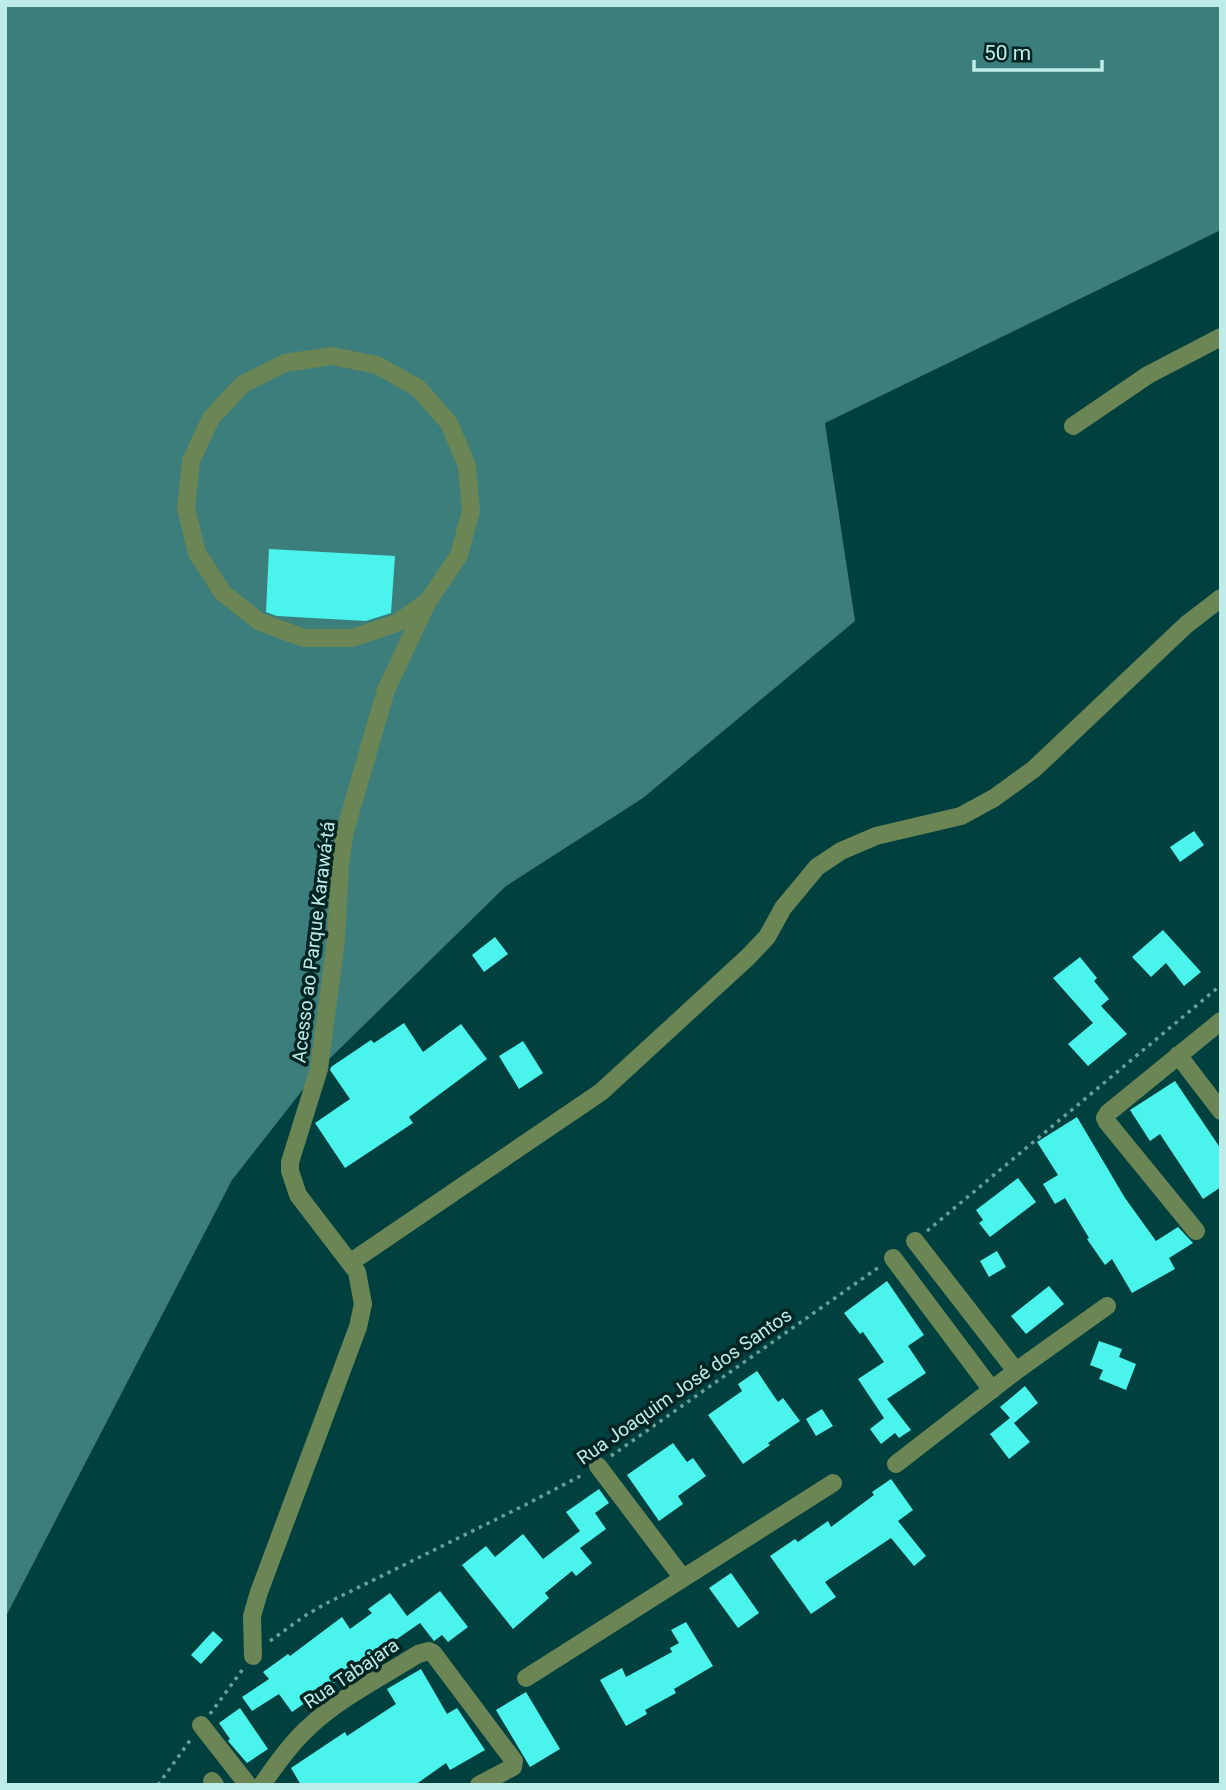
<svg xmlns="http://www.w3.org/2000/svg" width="1226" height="1790" viewBox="0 0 1226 1790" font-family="Roboto,sans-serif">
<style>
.forest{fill:#3c7e7b}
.building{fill:#4bf3ed}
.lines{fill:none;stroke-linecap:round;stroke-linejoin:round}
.path{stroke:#689f9c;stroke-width:3.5;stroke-dasharray:3.5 5;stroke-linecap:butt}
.minor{stroke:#6b8555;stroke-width:18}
.labels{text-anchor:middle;stroke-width:7;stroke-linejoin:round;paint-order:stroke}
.street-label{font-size:19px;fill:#beede9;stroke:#022423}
</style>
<rect width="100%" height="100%" fill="#00403e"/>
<path class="forest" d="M5,5H1221V230L825,423L855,621L643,798L506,886L319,1069L232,1180L5,1618Z"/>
<path class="building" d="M269,549L395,556L391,613L366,621L277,616L266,612Z
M1194,831L1204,845L1180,862L1170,847Z
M1163,930L1201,972L1184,986L1166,963L1151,977L1132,957Z
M495,937L508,954L484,972L472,955Z
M1080,957L1097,978L1094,981L1109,999L1101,1006L1127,1034L1088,1066L1068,1044L1093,1023L1053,978Z
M404,1023L423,1052L461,1024L487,1059L409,1117L413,1123L345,1168L315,1123L350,1099L330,1070L331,1067L371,1040L374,1043Z
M523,1041L543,1073L519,1089L499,1056Z
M1175,1081L1221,1149V1187L1203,1199L1160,1134L1150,1141L1130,1110Z
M1077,1117L1125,1198L1156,1241L1178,1227L1193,1243L1169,1258L1175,1269L1132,1293L1112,1259L1105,1265L1087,1239L1089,1238L1065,1198L1055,1204L1043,1184L1058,1175L1037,1142Z
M1018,1178L1036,1202L990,1237L979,1223L983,1220L976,1210Z
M997,1251L1006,1267L989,1277L980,1261Z
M887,1281L924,1335L908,1346L926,1373L887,1399L911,1430L899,1438L895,1433L881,1444L870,1429L884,1418L858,1379L884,1362L863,1332L860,1334L844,1313Z
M1049,1286L1064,1304L1026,1334L1011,1316Z
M1099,1341L1122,1349L1119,1357L1136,1364L1126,1390L1099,1379L1103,1370L1090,1365Z
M757,1371L778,1402L783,1398L800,1421L768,1443L770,1445L743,1464L708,1415L742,1391L738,1384Z
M1025,1386L1038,1403L1014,1423L1030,1442L1009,1459L990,1434L1010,1418L1000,1407Z
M822,1409L833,1426L816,1436L806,1419Z
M673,1443L687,1462L693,1458L706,1476L678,1496L683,1504L659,1521L627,1475Z
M891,1479L913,1510L898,1521L926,1556L914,1566L891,1538L825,1582L836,1597L811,1614L770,1556L795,1539L798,1542L828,1521L831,1527L874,1495L872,1492Z
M599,1489L609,1503L595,1513L606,1529L580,1548L592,1563L576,1576L572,1571L545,1593L549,1598L513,1629L462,1565L486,1546L495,1557L523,1534L543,1559L580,1531L566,1512Z
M731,1573L759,1613L738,1628L709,1588Z
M440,1591L468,1627L448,1642L442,1635L434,1641L420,1623L292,1712L279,1694L252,1711L242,1697L269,1679L263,1672L288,1654L290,1656L342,1617L350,1629L372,1613L368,1609L390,1593L407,1616Z
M686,1622L713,1666L674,1689L676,1693L645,1710L647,1714L626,1726L600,1680L622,1668L626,1677L672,1652L670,1648L679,1643L671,1630Z
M213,1631L223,1640L201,1664L191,1655Z
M421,1669L447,1714L457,1708L485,1750L450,1770L446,1763L415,1785H301L291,1768L345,1732L347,1736L396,1704L387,1689Z
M526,1692L560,1749L530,1767L496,1710Z
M240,1708L268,1749L247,1763L228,1741L230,1739L219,1723Z"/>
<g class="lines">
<path class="path" d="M927,1231L1221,985
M611,1456L879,1267
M270,1641L306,1615L327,1603L525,1505L584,1474
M210,1714L243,1669
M158,1785L191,1739"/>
<path class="minor" d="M1073,426L1148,375L1221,337
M1178,1055L1221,1111
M1196,1231L1107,1122L1105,1118L1108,1113L1221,1021
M915,1241L1016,1371
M893,1258L992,1390
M351,1262L601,1092L748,957L767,937L783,908L817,867L841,851L876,836L961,816L994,798L1034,769L1186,625L1221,598
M896,1464L1016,1371L1107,1306
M598,1466L682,1577
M253,1656L252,1616L259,1592L358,1327L363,1304L357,1272L298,1195L290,1171V1162L319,1069L336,940L340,864L345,831L386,690L428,601L459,555L471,511L467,466L449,423L418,388L377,365L332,356L285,363L243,384L211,418L191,461L186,508L197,553L223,593L260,622L304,638H352L397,623L428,601
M526,1678L833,1483
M201,1725L248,1785
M212,1781L215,1785
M262,1785C276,1764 291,1743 310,1726C341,1697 382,1677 418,1654L429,1651L433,1653L514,1761L513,1767L479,1785"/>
</g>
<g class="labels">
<g class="street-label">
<text transform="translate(313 942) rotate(-83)" y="7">Acesso ao Parque Karawá-tá</text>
<text transform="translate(684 1386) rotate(-35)" y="7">Rua Joaquim José dos Santos</text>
<text transform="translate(351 1673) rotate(-34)" y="7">Rua Tabajara</text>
</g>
</g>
<rect width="1226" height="1790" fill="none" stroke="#beede9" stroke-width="14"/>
<path d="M974 60v10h128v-10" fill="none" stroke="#beede9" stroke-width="3.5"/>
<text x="984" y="60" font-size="21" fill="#beede9" stroke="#022423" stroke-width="5" paint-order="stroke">50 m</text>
</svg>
